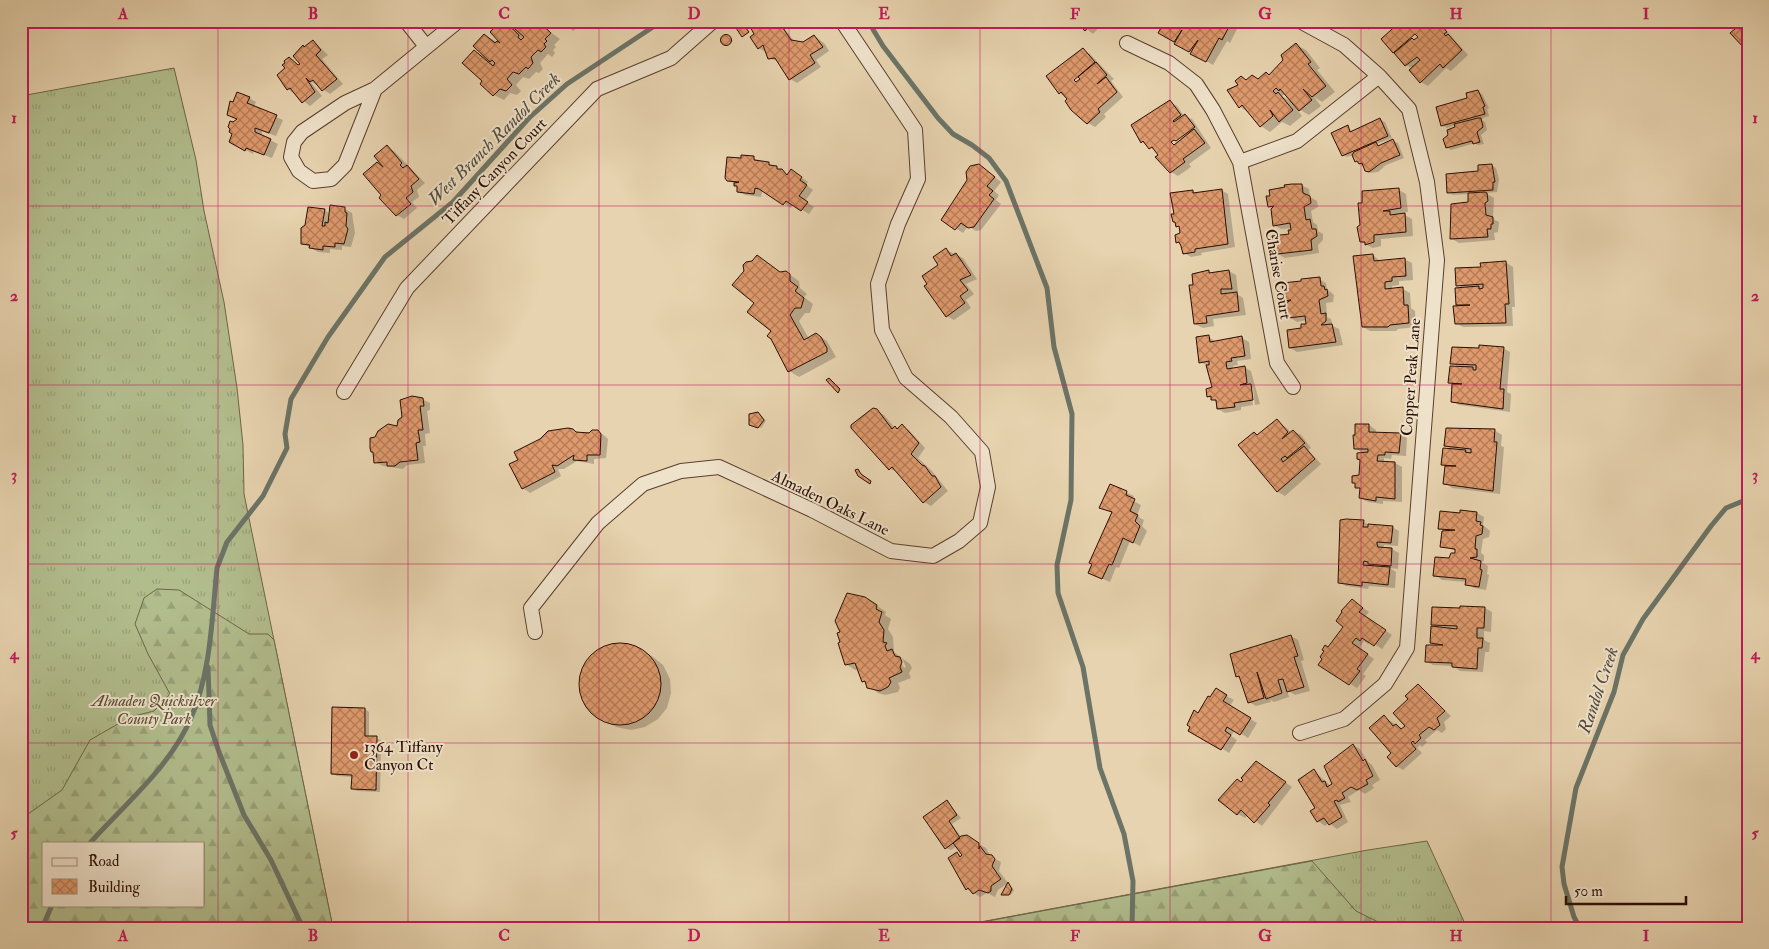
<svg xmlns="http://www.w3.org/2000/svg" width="1769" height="949" viewBox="0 0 1769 949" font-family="'IM FELL Double Pica',serif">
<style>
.grass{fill:url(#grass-tufts);stroke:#6e6547;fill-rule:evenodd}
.forest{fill:url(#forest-firs);stroke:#6e6547;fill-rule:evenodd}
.shadow{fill:#0003;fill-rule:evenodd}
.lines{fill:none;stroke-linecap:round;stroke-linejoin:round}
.stream{stroke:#6b7467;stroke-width:5}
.building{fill:url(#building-cross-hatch);stroke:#2a0d01}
.street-casing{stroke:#593e2c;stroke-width:16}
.street{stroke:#efe2cb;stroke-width:14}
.grid{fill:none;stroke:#c2185b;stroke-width:1;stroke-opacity:0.55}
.poi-dot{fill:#8f2418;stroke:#efe2cb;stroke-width:2}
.labels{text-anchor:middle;stroke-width:4;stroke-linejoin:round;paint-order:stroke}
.street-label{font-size:16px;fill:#2a0d01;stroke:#efe2cb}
.park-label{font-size:16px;font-style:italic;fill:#5a4b32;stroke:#efe2cb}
.poi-label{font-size:16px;fill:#2a0d01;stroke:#efe2cb;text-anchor:start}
.water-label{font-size:18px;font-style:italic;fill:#50493c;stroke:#efe2cb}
.neatline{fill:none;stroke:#c2185b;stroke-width:2}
.grid-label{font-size:16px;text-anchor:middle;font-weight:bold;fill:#c2185b}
</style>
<defs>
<pattern id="grass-tufts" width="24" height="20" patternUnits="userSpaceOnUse" patternTransform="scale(1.25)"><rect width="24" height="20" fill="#b2bd8d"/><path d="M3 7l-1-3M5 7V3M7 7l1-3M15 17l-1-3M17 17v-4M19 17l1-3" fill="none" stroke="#99a178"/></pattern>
<pattern id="forest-firs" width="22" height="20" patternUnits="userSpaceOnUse" patternTransform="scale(1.25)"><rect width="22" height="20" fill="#b2bd8d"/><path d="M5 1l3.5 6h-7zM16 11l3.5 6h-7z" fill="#99a178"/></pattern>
<pattern id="building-cross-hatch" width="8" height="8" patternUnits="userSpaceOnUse" patternTransform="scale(1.25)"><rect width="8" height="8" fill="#de996c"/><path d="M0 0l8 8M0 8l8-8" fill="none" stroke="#b47b56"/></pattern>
</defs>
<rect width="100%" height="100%" fill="#e7d3af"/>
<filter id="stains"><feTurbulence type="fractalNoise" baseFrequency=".004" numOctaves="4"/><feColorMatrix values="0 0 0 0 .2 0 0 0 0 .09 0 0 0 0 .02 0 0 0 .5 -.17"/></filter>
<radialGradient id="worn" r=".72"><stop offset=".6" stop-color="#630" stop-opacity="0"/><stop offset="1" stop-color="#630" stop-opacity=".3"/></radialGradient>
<path class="grass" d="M174,68L196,160L204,211L224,302L237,388L243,445L244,494L333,928H21V96ZM44,843H204V905H44Z
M1427,841L1467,928H948L1368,850Z"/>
<path class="forest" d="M157,589L179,590L249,634H268L274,640L333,928H21V819L62,790L90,740L130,717L154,711L170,694L148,654L135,624L144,598ZM44,843H204V905H44Z
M1312,861L1356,911L1390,928H950Z"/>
<path class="shadow" d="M503,21L512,26L537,22L560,39L554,45L556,47L553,50L555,53L552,57L548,54L540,63L543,69L539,73L536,72L529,79L523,77L516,85L521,91L517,95L510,93L504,100L494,95L484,81L474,51L485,57L484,35L503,45Z
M562,21H587L573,31Z
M748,21H781L779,22L795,42L803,44L815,36L825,44L829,51L816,60L821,67L797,83L790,79L779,62L769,58L767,53L759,48L756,35Z
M1077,21H1103L1104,22L1093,34Z
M1166,21H1236L1240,23L1230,43L1227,41L1213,65L1160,33Z
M1359,21H1379L1369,30Z
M1438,21L1468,55L1451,71L1446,68L1428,86L1421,82L1410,70L1412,68L1406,65L1383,39ZM1415,33L1419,37L1414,42L1410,37Z
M726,36L733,41L730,45L722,41Z
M313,41L328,55L322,59L343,84L330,94L309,80L322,96L310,106L288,89L287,69L289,58L303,68V46L305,48Z
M1296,45L1306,50L1320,68L1317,70L1335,92L1322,102L1314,97L1321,106L1309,115L1295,107L1302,116L1290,126L1282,122L1270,132L1261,126L1248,112L1240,107L1247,81L1258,80L1266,73L1270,75ZM1286,93L1292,102L1282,96Z
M1083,50L1090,54L1114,79L1111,81L1123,97L1104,114L1106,117L1095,127L1079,118L1066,102L1069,100L1060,93ZM1078,75L1081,79L1076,84L1073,80Z
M1478,91L1482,94L1489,108L1487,109L1489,116L1480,119L1485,122L1487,130L1481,135L1484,144L1478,145L1475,143L1451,150L1447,147L1457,128L1455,125L1447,128L1442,125Z
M249,98L256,102L254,107L283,120L276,136L262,131V136L278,144L272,158L254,151L253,154L230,141L234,133L233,123L239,119Z
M1170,102L1177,106L1184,116L1192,119L1211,148L1189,164L1191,167L1178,176L1171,172L1157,152L1142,142ZM1188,131L1174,147L1169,142L1175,138Z
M1380,120L1385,122L1392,138L1377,144L1380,146L1393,141L1398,143L1404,158L1386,165L1378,172L1371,173L1356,161L1353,155L1347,157L1343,155L1347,127L1353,132Z
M387,147L394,151L425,183L417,190L419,197L412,202L417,208L404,219L397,215L383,196Z
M728,158H753L768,163L788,175H798L808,182L806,185L813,190L805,201L814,207L809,214L793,204L791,208L766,192H762L761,197L745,195L738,191L739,187L728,180Z
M1491,165L1496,168L1499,179L1497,192L1485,193L1494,198L1493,219L1499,222L1498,232L1494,233L1495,240L1459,243L1452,239L1470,203L1469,194L1453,195L1449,193Z
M986,170L1001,182L994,191L999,195L996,200L1001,204L981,230L976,231L968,226L963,233L943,220L969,181Z
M1301,185L1309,189L1310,197L1317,201L1318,207L1311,211L1313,222L1317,225L1318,231L1323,234V240L1318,245L1319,253L1285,258L1278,254L1293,231L1292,228L1281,229L1274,225L1272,208L1269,207Z
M1221,190L1228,194L1235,247L1201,253L1202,255L1191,257L1184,253L1181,244L1177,242L1182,234L1181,228L1174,222L1176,215L1172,194Z
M1399,190L1406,194L1408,212L1401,213L1412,219L1413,236L1381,239V246L1373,248L1361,242V226Z
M345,209L352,213L355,233L351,247L342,246V250L330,249V253L318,252L302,243L324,210L331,214Z
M946,250L963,258L977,279L966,284L974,294L966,300L971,308L954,320L947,316L929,284Z
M1373,255L1380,261L1404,259L1412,263L1413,280L1399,281V285L1392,286V290L1403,289L1410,293L1411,308L1415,311L1416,327L1398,329L1396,331H1370L1363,327L1355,257Z
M1505,262L1513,267L1515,307H1512L1513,326L1463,327L1456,323L1462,307L1457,304L1463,288L1458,285L1482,268Z
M1229,271L1236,275L1238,292H1234L1243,298L1246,315L1213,319L1214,326L1203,328L1195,324V286L1209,272L1212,274Z
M786,272L799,281L800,288L807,294L804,297L813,304L810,313H805L799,321L809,339L818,335L827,341L836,357L799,377L789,371L772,331L781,273Z
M1319,279L1326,283L1327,289L1334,295L1333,302L1326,303L1327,317L1331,319L1333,326L1339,329L1343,345L1297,352L1290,348L1308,325L1307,320L1297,322L1289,317L1288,302L1285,300Z
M1209,337L1216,342L1242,338L1249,342L1251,359L1237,361L1238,365L1233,366V369L1244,367L1251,371L1260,404L1255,405L1253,388H1250L1253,405L1241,407V410L1225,413L1218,409L1217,403L1209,396L1214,387L1208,366L1200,362Z
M1503,348L1510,352L1507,392L1511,394L1510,412L1459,405L1452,401L1453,384L1450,382L1460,368L1452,363L1480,350Z
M422,399L430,403V410L427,411L430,433L425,434L426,446H423L425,463L407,465L403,469L383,466L375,462L370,441L399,428Z
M877,411L884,415L895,428L898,430L902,426L909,430L925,448L918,458L932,471L948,491L931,506L924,502L898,472L890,469L858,422L851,416L858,422Z
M760,414L766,421L761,428L752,425Z
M1277,420L1292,433L1294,431L1301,435L1311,448L1308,450L1321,464L1285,496L1278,492L1240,445L1258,436Z
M1369,425L1376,430V433L1400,434L1407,438L1406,456L1392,455L1391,459L1384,458V462L1395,463L1402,467V502L1383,501V504L1368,502L1360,498L1361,490L1353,482L1361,476L1365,454L1355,448Z
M573,430L579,433L598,431L605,436L608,439L606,458L594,459V464L577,461L564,469H558L561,476L530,493L523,488Z
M1494,430L1502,435L1501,446L1504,447L1500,494L1452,488L1445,483L1446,466L1443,464L1453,450L1446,446Z
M1110,485L1134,496L1132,500L1141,505L1137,516L1144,520L1142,526L1147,531L1140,546L1130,541L1119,568L1116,567L1110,582L1089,573L1113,513L1101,507Z
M1441,512L1477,513L1484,517L1483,525L1490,531L1489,537L1483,539L1481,553L1484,555V561L1481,562L1488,566L1487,574L1489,575L1486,590L1474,588L1467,584V582L1442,580L1435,575L1456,555V551L1441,546L1443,530L1439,528Z
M1364,522L1370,525L1392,527L1399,531L1398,546L1384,545L1383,549H1392L1399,553L1398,569L1390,568L1396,572L1395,588L1369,586L1368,589L1346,586L1339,582Z
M873,603L886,612L885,615L891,619L888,629L893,637L894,652L910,664L912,668L909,673L911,678L898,683L900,688L898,692L885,695L878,693L863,681L859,669L855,670L846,664ZM899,658H902L906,667L904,668Z
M1359,605L1369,612L1365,617L1392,635L1382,649L1370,641L1368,644L1364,641L1359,648L1374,659L1363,674L1366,676L1357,688L1320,664Z
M1485,608L1492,612L1491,632L1484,631V640L1490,643L1489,652H1485L1483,672L1460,671L1453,666L1433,665L1426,661L1438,646L1431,642L1440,628L1433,624Z
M1291,636L1298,640L1304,660L1301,661L1310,691L1295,695L1287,690L1289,697L1274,702L1270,700L1271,702L1256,706L1249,702L1242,679L1237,677Z
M613,644H628L652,656L663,665L670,679L671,693L667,708L658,719L645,727L631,730L616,727L593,713L584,701L580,687L581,672L588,659L599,649Z
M1418,686L1451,716L1444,722L1446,729L1442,733L1437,730L1425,740L1427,742L1422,747L1420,745L1417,748L1422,753L1403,770L1396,766L1384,717L1403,729L1406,726L1410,699Z
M1223,694L1234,700L1229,707L1257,723L1248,738L1235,730L1231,736L1237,740L1229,753L1212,742L1199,714L1210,698Z
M365,709L369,712V737L381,740L380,792L357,791L353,789V777L337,776L333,774Z
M1353,745L1360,749L1368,762L1372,765L1380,780L1372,785L1374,788L1365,794L1359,790L1348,797L1351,802L1340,805L1348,822L1337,829L1329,823L1325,826L1318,821L1314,771L1331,786Z
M1257,762L1292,787L1262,826L1248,815L1245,818L1238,814L1242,783Z
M947,802L961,818L952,824L961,837H967L986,848L991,857L1001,862L999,871L1008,883L998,890L995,897L987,893L980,897L967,889L957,853L965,858L957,846L951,850L946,848Z
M1008,884L1014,890L1011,895H1004Z"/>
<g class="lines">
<path class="stream" d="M868,21L883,46L938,118L953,134L972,145L989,158L1006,181L1047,288L1054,347L1072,414L1071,500L1057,565L1058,593L1083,667L1100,768L1124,834L1133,881L1132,928
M208,667L210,725L219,752L244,815L271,860L303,928
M90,843C125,804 170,767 191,718C211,672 212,617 217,568L227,542L263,496L287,448L285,434L291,399L328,337L385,257L453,202L529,118L567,84L662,21
M42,928L52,905
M1580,928L1574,917L1564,884L1562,867L1576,788L1614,692L1623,655L1643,619L1711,526L1726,508L1748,499"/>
</g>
<path class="building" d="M500,21H504L519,35L518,37L521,40L524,37L506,21H538L551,33L545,39L547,41L544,44L546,47L541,52L538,50L531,57L533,63L528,69L526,67L519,74L513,72L507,79L512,85L506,91L500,89L493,96L480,84L482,81L462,63L474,50L493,66L495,63L492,60L490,62L473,46L484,34L495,43L497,41L500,43L490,32Z
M560,21H577L565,28L562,24L560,25Z
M747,21H775L781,25L791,40L803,42L814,35L823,47L810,55L815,63L789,80L775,58L768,59L763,45L758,49L750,37L754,34Z
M1075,21H1094L1085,31Z
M1165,21H1232L1222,40L1219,38L1206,62L1190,54L1198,40L1189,52L1174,44L1182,30L1174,42L1158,33Z
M1401,21H1438L1447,32L1444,34L1446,36L1448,34L1462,50L1443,68L1440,64L1420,83L1409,70L1420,60L1417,57L1405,66L1394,53L1412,38L1414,40L1418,37L1415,34L1393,53L1381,39Z
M1730,21H1748V46L1745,49L1730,33L1736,28Z
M742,23L749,32L742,37L736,28Z
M720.5 40a5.5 5.5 0 1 1 11 0a5.5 5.5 0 1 1-11 0Z
M313,40L321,50L316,55L337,79L322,91L313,80L310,82L306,78L315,92L302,103L290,88L287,90L277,75L285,68L282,65L285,63L284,61L289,57L298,65L300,64L293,56L303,45L304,47Z
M1296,43L1311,62L1308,64L1326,86L1312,97L1303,89L1312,100L1299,111L1280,89L1279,91L1276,88L1273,91L1276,94L1278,92L1293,110L1279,122L1270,110L1273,116L1260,127L1242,105L1239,108L1227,90L1238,85L1235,81L1241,76L1246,80L1252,75L1258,79L1266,72L1269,75L1283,60L1281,55Z
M1083,48L1095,62L1074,80L1076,82L1080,79L1078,77L1096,62L1107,75L1097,84L1106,77L1117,92L1098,109L1100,112L1087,124L1071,110L1065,101L1067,99L1061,92L1059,94L1046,76Z
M1478,90L1485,106L1483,107L1485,114L1441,126L1436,107L1467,98L1466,93Z
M237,92L250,97L247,103L277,115L269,133L255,128V132L271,139L264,155L246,148L245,151L229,142L232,134L229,132L230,129L228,127L230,121L233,122L237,119L227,115L230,101L233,102Z
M1170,100L1181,115L1173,121L1174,122L1185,114L1195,127L1176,141L1174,140L1171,142L1174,145L1194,129L1205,143L1183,159L1185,162L1170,173L1155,157L1158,155L1152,147L1149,149L1143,141L1141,143L1131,125Z
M1380,118L1388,136L1342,156L1331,133L1348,125L1350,132Z
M1478,118H1481L1483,127L1477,132L1480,142L1473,144L1472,141L1446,148L1443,139L1448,135L1447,130L1455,127L1454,124Z
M1393,139L1400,155L1381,163L1369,172L1365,171L1362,163L1359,164L1357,161L1355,162L1352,155L1354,152L1376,142L1378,146Z
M387,145L402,163L400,165L403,168L407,165L419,179L411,186L413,192L406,198L411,204L396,216L379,198L381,195L363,174L377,162L383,167L374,156Z
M741,155L754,156V160L769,162V165L777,166V169H782L787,175L791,169L802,177L800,180L807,185L799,196L808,202L801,211L786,201L783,205L759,189L755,188L754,194L737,192V186H734V183L739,182L727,181L725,178L727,157L741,158Z
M979,164L995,177L987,186L993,191L989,195L994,199L974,227L968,228L961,223L955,230L941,220L967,180L966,172L970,166Z
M1492,164L1495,182H1493V190L1447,193L1446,174L1478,171V165Z
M1292,184H1302L1303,193L1310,196L1311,203L1304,207L1306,220L1310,219L1312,229H1316L1317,236L1311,240L1312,250L1277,254L1272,236L1289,234L1288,230H1291L1290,223L1273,226L1271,209L1274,206L1268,207L1266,196H1270L1269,190L1285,187L1284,185Z
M1399,188L1401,208L1383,211H1390V215L1405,213L1406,232L1374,235V242L1365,245V242H1360L1357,227L1360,225L1358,203H1362V191Z
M1222,189L1228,244L1195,249V252L1183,254L1181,246L1179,242L1176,243L1175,235L1180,233L1179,226L1176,227L1175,222H1173L1171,214H1174L1170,193L1193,190V193Z
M1485,192L1487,193L1488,201L1485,203L1486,215L1493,217V224H1491V229H1487L1488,237L1450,239L1451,204L1468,202V193Z
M330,205L345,207V212L347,213L346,226L348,229L344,244L335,243V247L323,246V250L309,248L310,245L301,244V228L305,225L308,207L325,209L322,226H325V222L328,223Z
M946,248L951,256L956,253L971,275L960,280L968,290L960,296L965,303L946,317L924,286L927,284L922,276L938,265L933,257Z
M1373,254L1374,261L1405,258L1406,276L1392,277V281L1385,282V289L1403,287L1404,305H1408L1409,323L1390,325L1388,327H1362L1353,256Z
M757,255L780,272L786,271L790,274V281L798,287L795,291L804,298L801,308H795L790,315L804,340L816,333L821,337L827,348V352L788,372L771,339L767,336L771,331L747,312L754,303L732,285L744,271L743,265L746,262L752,261Z
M1506,261L1509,304H1505L1506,323L1455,324L1453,306L1470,305H1456L1455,288L1479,286V289L1483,288V284L1456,286L1455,268L1481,267L1480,263Z
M1209,270V273L1229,270L1232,289H1221V294L1237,292L1239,311L1206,316L1207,323L1194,324L1189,285H1193L1192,274Z
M1320,277L1321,286H1324L1325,290L1327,289L1328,296L1319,300L1321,314L1326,313V321L1321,325L1332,324L1336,342L1289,348L1287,330L1301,328V324H1306L1305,316L1288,318L1286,303L1291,300L1284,301L1282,283L1301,281V279Z
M1209,335L1210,342L1242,336L1245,356L1231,358L1232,361L1226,362L1227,369L1245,366L1247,383L1240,385L1251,384L1253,400L1234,403L1235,407L1217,409L1216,400H1211V396L1207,397L1206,389L1212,387L1206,365H1209V361L1199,363L1196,337Z
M1479,345L1504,347L1500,389H1504L1503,409L1451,402L1452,384H1462L1448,383L1450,366L1473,367V370H1476V365L1450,364L1452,347L1479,348Z
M829,378L840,389L838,393L826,380Z
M412,396L423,398L424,406H420L423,430H418L420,442L416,443L418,460L400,462L395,466H387V462L374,463L373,452H371L370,448V438L375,437L378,431L388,424L397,426L398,420L402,417L400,400Z
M873,408L877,409L892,429L895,426L897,429L902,424L919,443L911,454L922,465L925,466L932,476H935L941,487L923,503L892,467L889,470L851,428V425Z
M758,412L764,420L758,428L749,425V414Z
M1277,419L1288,432L1282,439L1293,430L1305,443L1287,458L1285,456L1281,459L1283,462L1304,446L1315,459L1277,492L1238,445L1254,432L1257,435Z
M1355,424H1369V432L1401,433L1399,453L1385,452V455H1378L1377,461L1395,462V499L1376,497V501L1359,498L1360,488H1355V483H1352V476L1359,475L1360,460L1357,459V453L1368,452V449H1354L1353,435H1355Z
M568,428L573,429L576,432L589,433L592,430H598L601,434L600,455H587V461L573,460L574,455L557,466L552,465L555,472L522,489L509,464L518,460L514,452L540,439L548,431Z
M1446,428L1495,429L1494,442H1497L1493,491L1443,484L1445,466H1456L1441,465L1443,448L1466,450L1465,452L1471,453V449L1444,446Z
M858,469L861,474L871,481L870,484L858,476L855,470Z
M1110,484L1127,491L1126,495L1135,499L1130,511L1138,515L1135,521L1140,526L1133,543L1123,538L1112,565L1109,564L1102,579L1088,573L1092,564L1089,563L1112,512L1099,508Z
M1460,510L1477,512L1476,521L1481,522L1480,525L1483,526L1482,534L1476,536L1475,549H1477V557L1470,558L1481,561L1480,569L1482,570L1479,587L1465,585L1466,579L1433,576L1435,557L1449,558L1451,553H1455V549L1440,547L1442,531L1455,530L1438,529L1440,511L1460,513Z
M1346,519L1364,520L1363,527H1368V524L1393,526L1391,543L1377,542V544L1378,547L1392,548L1391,566L1368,564V562L1364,561L1363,565L1390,567L1388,585L1362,582V586L1338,583L1340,520Z
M847,593L865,597L877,605L876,609L882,612L879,622L884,630L883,642L887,643L885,646L887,651L892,649L895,656L900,657L902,662L900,667L902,672L889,678L891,682L888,687L880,691L867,688L865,681L862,682L855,663L845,665L838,643L840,642L837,633L840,632L835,621Z
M1352,599L1363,608L1359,612L1386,630L1374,646L1362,638L1360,641L1356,638L1352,643L1368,654L1357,669L1360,671L1349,685L1318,665L1322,659L1320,657L1324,651L1322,650L1325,645L1328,647L1343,627L1336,621L1342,612L1341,611Z
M1460,606L1485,607L1484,628H1477V638H1483L1482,648H1478L1477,669L1452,667V663L1425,662L1426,645H1443L1430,643L1431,626L1457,629V626L1431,625L1432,607L1460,608Z
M1291,635L1298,656L1294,657L1304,687L1287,692L1283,679L1278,680L1282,693L1266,699L1257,672L1264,698L1248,703L1239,676L1236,677L1230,654Z
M579 684a41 41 0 1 1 82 0a41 41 0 1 1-82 0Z
M1418,684L1445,711L1437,718L1440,725L1434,730L1429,727L1419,735L1421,738L1415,744L1413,741L1411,743L1416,749L1396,767L1387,757L1391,753L1369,728L1384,715L1393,726L1396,724L1401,729L1405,726L1393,713L1408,699L1405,696Z
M1216,688L1227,695L1223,701L1251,718L1240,735L1227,727L1225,731L1231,735L1221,750L1188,731L1190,727L1187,725L1194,710L1198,713L1208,696L1210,697Z
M332,707L365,708V736H377L376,790L351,789L352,775L331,774Z
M1353,744L1363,761L1365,759L1373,776L1366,780L1368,784L1357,790L1351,787L1342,793L1345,798L1338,802L1337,800L1334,801L1342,817L1329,825L1324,818L1317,822L1310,811L1315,808L1298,780L1314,769L1322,782L1325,781L1327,787L1332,784L1324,766Z
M1256,761L1286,782L1268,803L1270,805L1254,823L1241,810L1237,815L1218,800L1237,779L1241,782L1243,780L1241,778Z
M947,800L957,815L949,821L960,838L945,849L923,817Z
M967,835L979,843V849L980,846L986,854L992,855L995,859L992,866L1001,879L991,886V891L988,893L979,890L973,894L968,888L966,890L948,858L957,852L960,857L962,855L953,843L961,836Z
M1008,882L1012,889L1009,895H1001Z"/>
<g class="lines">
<g class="street-casing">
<path id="street" d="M406,21L425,45
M1127,43L1169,63L1196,84L1213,110L1240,162L1277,363L1293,387
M375,89L345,165L331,179L313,181L299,171L291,157L294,142L302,132L345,103L375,89L458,21
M1240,162L1297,141L1379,76
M344,392L407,288L597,89L671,58L713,21
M535,632L531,608L598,523L643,484L681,471L719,467L812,510L891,551L933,556L959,541L980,523L988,487L982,452L951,417L906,378L882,330L878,284L898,224L918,179L915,130L842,21
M1300,733L1344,719L1385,684L1407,648L1437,260L1427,182L1409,109L1379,76L1344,45L1300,21"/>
</g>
<use href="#street" class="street"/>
</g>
<path class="grid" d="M218,21V928M408,21V928M599,21V928M789,21V928M980,21V928M1170,21V928M1361,21V928M1551,21V928M21,206H1748M21,385H1748M21,564H1748M21,743H1748"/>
<circle class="poi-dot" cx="354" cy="755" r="5"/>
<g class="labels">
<g class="street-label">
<text transform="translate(494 171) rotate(-46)" y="6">Tiffany Canyon Court</text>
<text transform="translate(1279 274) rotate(80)" y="6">Charise Court</text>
<text transform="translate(1410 377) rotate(-86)" y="6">Copper Peak Lane</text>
<text transform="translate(831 502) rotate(26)" y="6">Almaden Oaks Lane</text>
</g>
<g class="park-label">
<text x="154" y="706">Almaden Quicksilver<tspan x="154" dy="18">County Park</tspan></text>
</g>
<g class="poi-label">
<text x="364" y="752">1364 Tiffany<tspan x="364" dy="18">Canyon Ct</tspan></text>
</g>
<g class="water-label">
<text transform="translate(494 139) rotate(-45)" y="6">West Branch Randol Creek</text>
<text transform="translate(1598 690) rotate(-71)" y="6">Randol Creek</text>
</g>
</g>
<rect width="1769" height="949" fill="none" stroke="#e7d3af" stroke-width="55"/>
<rect x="42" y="842" width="162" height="65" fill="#efe2cb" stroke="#a08d7a"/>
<rect x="52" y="858" width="25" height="8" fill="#efe2cb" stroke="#a08d7a"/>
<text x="88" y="866" font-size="15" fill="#2a0d01">Road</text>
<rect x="52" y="879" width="25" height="15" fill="url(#building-cross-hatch)" stroke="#a08d7a"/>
<text x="88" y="892" font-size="15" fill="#2a0d01">Building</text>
<path d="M1566 896v8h120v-8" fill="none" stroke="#2a0d01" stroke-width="2.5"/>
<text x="1574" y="896" font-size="15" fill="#2a0d01" stroke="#efe2cb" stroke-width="4" paint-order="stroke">50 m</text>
<rect x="28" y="28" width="1714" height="894" class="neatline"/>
<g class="grid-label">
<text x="123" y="19">A</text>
<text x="313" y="19">B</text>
<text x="504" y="19">C</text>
<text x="694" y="19">D</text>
<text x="884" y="19">E</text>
<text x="1075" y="19">F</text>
<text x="1265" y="19">G</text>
<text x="1456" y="19">H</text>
<text x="1646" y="19">I</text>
<text x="14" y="123">1</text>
<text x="1755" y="123">1</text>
<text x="14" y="301">2</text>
<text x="1755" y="301">2</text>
<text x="14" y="480">3</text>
<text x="1755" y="480">3</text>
<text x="14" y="659">4</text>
<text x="1755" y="659">4</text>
<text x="14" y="838">5</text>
<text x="1755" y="838">5</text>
<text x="123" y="941">A</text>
<text x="313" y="941">B</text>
<text x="504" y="941">C</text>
<text x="694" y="941">D</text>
<text x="884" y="941">E</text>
<text x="1075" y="941">F</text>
<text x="1265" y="941">G</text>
<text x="1456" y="941">H</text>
<text x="1646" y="941">I</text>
</g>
<rect width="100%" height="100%" filter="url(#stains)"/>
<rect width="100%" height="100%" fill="url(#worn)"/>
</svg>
